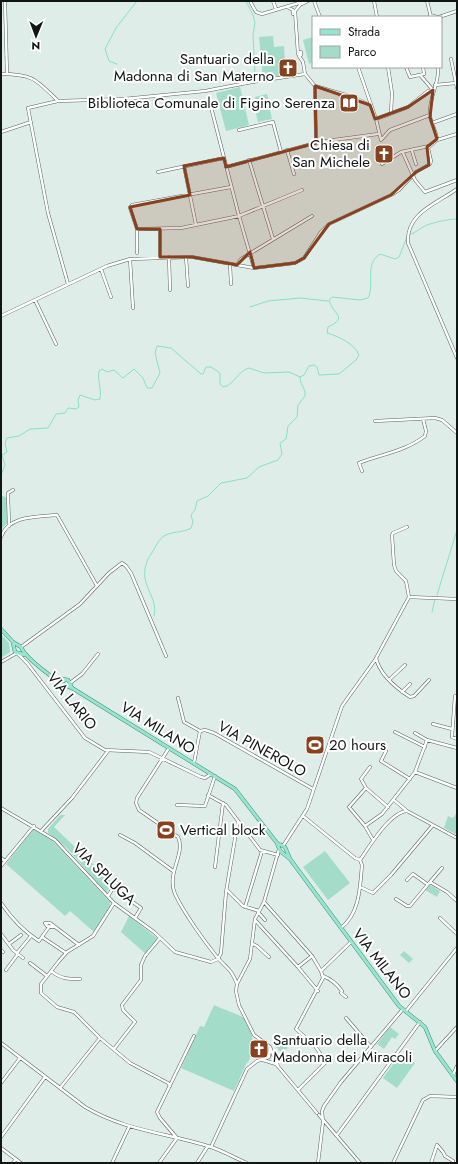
<svg xmlns="http://www.w3.org/2000/svg" width="458" height="1164" viewBox="0 0 458 1164" font-family="Jost,sans-serif">
<style>
.green{fill:#a3ddc9}
.lines{fill:none;stroke-linecap:round;stroke-linejoin:round}
.stream{stroke:#86e2c5;stroke-width:1}
.minor-casing{stroke:#586560;stroke-width:3.5}
.major-casing{stroke:#3c9179;stroke-width:4}
.minor{stroke:#fff;stroke-width:2.5}
.major{stroke:#98e5cf;stroke-width:3}
.marked{fill:#88411e;fill-opacity:0.2;stroke:#88411e;stroke-width:3;stroke-linejoin:round}
.labels{text-anchor:middle;stroke-width:4;stroke-linejoin:round;paint-order:stroke}
.poi-label{font-size:15px;fill:#111614;stroke:#fff;text-anchor:end}
.street-label{font-size:15px;fill:#111614;stroke:#fff}
</style>
<rect width="100%" height="100%" fill="#deede7"/>
<path class="green" d="M273,36L274,47L284,46L285,63L297,62V73L263,78L259,37Z
M313,37V62L309,64L303,40Z
M240,87L249,125L226,131L216,93Z
M267,94L269,101L257,105L255,97Z
M269,105L272,119L258,122L255,109Z
M1,495L7,498L8,522L1,529Z
M1,634L9,643L10,652L1,658Z
M457,812V835L444,828L448,816L453,818Z
M60,815H65L54,827L113,883L106,893L68,849L48,833V829Z
M33,829L52,840L110,902V907L94,932L70,911L65,916L6,864Z
M325,851L350,883L328,900L303,867Z
M429,884L440,891L437,897L425,890Z
M129,916L158,939L147,955L121,932Z
M404,951L413,959L409,963L400,955Z
M214,1005C222,1009 238,1014 244,1018C256,1029 253,1052 248,1063L247,1062L234,1091L181,1068L200,1026L204,1027Z
M390,1027L399,1034L395,1039L392,1037L384,1049L377,1044Z
M280,1038L288,1048L281,1053L274,1044Z
M401,1053L415,1063L397,1088L383,1078Z"/>
<g class="lines">
<path class="stream" d="M246,1L253,15L255,23L253,35L255,75
M117,64L109,61L105,49L116,28L137,1
M409,235C415,233 418,230 423,227C429,223 449,219 457,219
M250,307L268,301L300,298L328,301
M1,475L5,465L2,455L7,452L5,443L7,438L19,436L30,429L48,428L56,414L65,413L68,408L76,409L79,407L78,400L80,395L95,400L100,399C102,390 97,380 99,371L102,369L107,372L114,370L123,378L134,369L143,378L147,388H152L160,373L155,353L157,346L171,348L201,374H203L206,367H211L220,373V384L223,387C233,386 238,371 249,368L264,373L289,372L300,377L304,375L309,366L314,365L317,367L319,375L339,374L356,360L359,355C355,344 338,336 327,333L328,327C349,317 333,315 329,300L332,297L360,300L368,298C375,285 364,264 380,254L395,259L399,257L407,237
M437,595L457,530
M432,612L435,599
M154,616C160,594 131,582 153,551C156,546 159,539 164,536C172,531 183,533 191,528L193,522L191,515L195,510L197,501L208,496L221,483L247,478L259,467L278,460L282,454L280,443L286,439L288,426L297,417L298,405L305,396V391L301,383L300,377"/>
<g class="minor-casing">
<path id="minor" d="M5,1L7,74
M250,1L256,12L262,14L302,2
M273,1L276,9
M314,1L320,17
M374,1L377,17
M427,1L431,17
M287,7L293,10V14
M430,15L437,17
M439,17L457,11
M298,52H301V55L298,54L295,11L300,5L308,1
M299,56L303,62L305,74L315,86L353,97L370,105
M451,59L457,88
M358,67L376,119
M388,67L392,93L391,113
M406,67L410,77L424,74L423,67
M1,74C32,74 36,79 57,100
M420,75L433,90L428,91L408,107L376,119L381,140L390,130L430,115
M435,85L456,83
M315,86L316,143
M211,107L239,216L254,268
M432,123L457,114
M239,130L273,122L281,152
M1,132L31,122
M437,140C437,132 431,124 430,116C428,98 440,83 438,67
M437,140L457,134
M287,150L294,174
M412,151L416,164
M403,153L415,180L425,192L457,180
M249,160L273,239
M382,164L401,152L429,146
M184,166L196,225
M226,167L319,142L378,134
M158,172L224,158
M457,189C436,204 406,213 408,243L457,358
M137,229L181,228L239,216L302,190
M160,229V257
M137,253V229L130,208L132,205L231,187
M169,257L170,290
M186,257L188,286
M130,259L133,308
M230,264L231,284
M237,265L241,259L312,216
M101,269L111,297
M68,284L48,213L28,108L58,101L124,99L205,91L252,82L305,74
M35,300L56,344
M1,316L107,266L130,259L192,257L254,268L295,263L304,258L321,232L329,224L391,195L399,190L416,172L430,164L431,161L428,148L437,140
M375,421L435,418L442,420L457,433
M362,471L359,463C382,454 406,451 425,436L426,431L423,419
M9,526L8,493L13,490
M407,527L393,533L392,535L394,565L396,571L406,581L409,597
M1,537C8,515 38,517 57,515L97,586
M409,597L457,599
M21,647L80,604L109,573L122,563L126,566L131,573L166,656
M17,653L27,663L85,738L105,750L149,752L201,777L205,778L211,774
M376,658C380,675 396,688 410,697L414,696L429,680
M1,662L17,653
M389,680L405,665
M70,683L82,674L98,654
M402,692L410,684
M455,696L452,737L457,739
M178,698L184,722L200,731L205,730L214,733L313,789
M433,724L452,729
M395,732L425,747
M415,733L427,740L457,748
M169,748L137,798L136,803L139,810L178,837C186,854 166,873 175,894C184,913 204,941 217,957C227,969 231,968 237,984
M386,751L381,761L410,779
M194,763L200,731
M370,767L361,779L366,788L388,807
M415,772L457,788
M366,788L349,807L365,826L373,840
M208,795L226,805L260,850L278,855
M394,800L407,811
M177,805L205,806L215,776
M1,808L55,840L114,903L154,932L175,952L211,962L218,959L221,953L226,892L238,821
M303,816L355,858L360,860
M365,826L382,814L415,772L427,740
M41,831L72,798L108,751
M120,835L135,843L173,871
M283,846L307,809L342,706L375,660L409,597
M1,858L5,861
M1,866L34,826
M215,867L223,803
M442,868L430,882L447,892L457,901
M407,880L413,874L427,884
M360,887L373,893L391,875L433,825
M227,890L243,906L259,911
M108,896L113,888L141,908L135,918
M396,899L407,906H410L430,882
M264,902L312,956L321,971
M1,903C12,919 23,931 39,941L49,927
M114,903L93,936L67,952L59,961L41,984V993L57,1007L74,1012L100,1038L130,1063L168,1083L170,1086
M245,907L262,851
M258,912L265,920
M440,918L457,934
M255,920L298,967
M53,927L47,926L45,923H50L79,945
M341,928C360,913 360,887 362,865L360,860C369,847 390,812 407,811L457,838
M1,934L13,950L23,958
M42,937L66,953
M9,944L21,935
M253,944L257,946L269,957
M1,950L3,952
M17,953L31,936
M312,956L298,967L318,991
M30,963L47,976
M6,970L18,954
M51,971C61,979 68,979 80,979
M323,976C331,979 337,984 342,991L341,993L346,997
M406,1011L457,948
M346,1018L371,1047
M1,1043L85,1107C126,1131 167,1133 211,1147C223,1151 235,1158 247,1163
M114,1049L135,1022L123,1010L122,1005L141,980V965L145,956L160,938
M435,1051L457,1027
M274,1057L270,1047L254,1035L239,1005L236,991L237,984L250,959L255,919L264,902L279,849
M275,1058L278,1066
M263,1060L276,1064L317,1113
M453,1075L457,1066
M1,1083L20,1058
M60,1088L100,1038
M298,1090L326,1062L315,1046L296,1029L323,978L321,971L351,942
M319,1115L360,1163
M337,1135L420,1022
M1,1137L45,1077
M177,1138L160,1118L157,1112L194,1036
M211,1147L247,1069L257,1061L269,1057L270,1049
M1,1148L21,1163
M13,1163L16,1159
M112,1163L129,1127
M159,1163L177,1138
M197,1163L208,1146
M318,1163L323,1122L322,1111L324,1106L341,1082L403,1009
M393,1163L423,1100L430,1096L457,1097
M431,1163L437,1145L443,1152L445,1156L453,1161"/>
</g>
<g class="major-casing">
<path id="major" d="M1,629L13,642L21,647C26,659 61,685 72,688L235,789L277,843L280,851L290,859
M13,643L15,652L25,655
M58,678L68,680L72,688
M279,844L285,847L290,859L399,1006L425,1027L435,1051L457,1081"/>
</g>
<use href="#minor" class="minor"/>
<use href="#major" class="major"/>
</g>
<path class="marked" d="M315,86L370,105L375,119L408,107L433,90L430,117L437,139L427,147L429,165L416,172L391,195L329,224L304,258L295,263L254,268L250,252L237,265L192,257H160V229H137L130,207L190,195L184,166L224,158L226,167L316,143Z"/>
<defs>
<g id="church-square" transform="scale(1)"><rect x="-9" y="-9" width="18" height="18" rx="4" fill="#88411e" stroke="#fff"/><path d="M-1.2-6h2.4v3.5h3.3v2.4h-3.3V6h-2.4V-.1h-3.3v-2.4h3.3Z" fill="#fff"/></g>
<g id="library-square" transform="scale(1)"><rect x="-9" y="-9" width="18" height="18" rx="4" fill="#88411e" stroke="#fff"/><path d="M-6-4Q-3-5.5-.7-3.5V5Q-3 3-6 4ZM6-4Q3-5.5 .7-3.5V5Q3 3 6 4Z" fill="#fff"/></g>
<g id="stadium-square" transform="scale(1)"><rect x="-9" y="-9" width="18" height="18" rx="4" fill="#88411e" stroke="#fff"/><path d="M0-5a6.5 5 0 1 0 0 10a6.5 5 0 1 0 0-10ZM-3.5-1.8h7v3.6h-7Z" fill="#fff"/></g>
</defs>
<g fill-rule="evenodd">
<use href="#church-square" x="288" y="68"/>
<use href="#library-square" x="349" y="103"/>
<use href="#church-square" x="384" y="154"/>
<use href="#stadium-square" x="315" y="745"/>
<use href="#stadium-square" x="166" y="830"/>
<use href="#church-square" x="259" y="1049"/>
</g>
<g class="labels">
<g class="poi-label">
<text x="274" y="64">Santuario della<tspan x="274" dy="17">Madonna di San Materno</tspan></text>
<text x="335" y="108">Biblioteca Comunale di Figino Serenza</text>
<text x="370" y="150">Chiesa di<tspan x="370" dy="17">San Michele</tspan></text>
<text x="329" y="750" text-anchor="start">20 hours</text>
<text x="180" y="835" text-anchor="start">Vertical block</text>
<text x="273" y="1045" text-anchor="start">Santuario della<tspan x="273" dy="17">Madonna dei Miracoli</tspan></text>
</g>
<g class="street-label">
<text transform="translate(72 701) rotate(51)" y="5">VIA LARIO</text>
<text transform="translate(158 728) rotate(32)" y="5">VIA MILANO</text>
<text transform="translate(262 749) rotate(29)" y="5">VIA PINEROLO</text>
<text transform="translate(104 874) rotate(44)" y="5">VIA SPLUGA</text>
<text transform="translate(382 964) rotate(52)" y="5">VIA MILANO</text>
</g>
</g>
<rect width="458" height="1164" fill="none" stroke="#111614" stroke-width="4"/>
<rect x="312" y="16" width="130" height="52" fill="#ffffff" stroke="#a0a2a1"/>
<rect x="320" y="29" width="20" height="6" fill="#98e5cf" stroke="#a0a2a1"/>
<text x="348" y="36" font-size="12" fill="#111614">Strada</text>
<rect x="320" y="46" width="20" height="12" fill="#a3ddc9" stroke="#a0a2a1"/>
<text x="348" y="56" font-size="12" fill="#111614">Parco</text>
<g transform="translate(36 36) rotate(181)" stroke="#ffffff" stroke-width="3" paint-order="stroke">
<path d="M0-3L7 15L0 10L-7 15Z" fill="#111614"/>
<text y="-6" font-size="11" font-weight="bold" text-anchor="middle" fill="#111614">N</text>
</g>
</svg>
